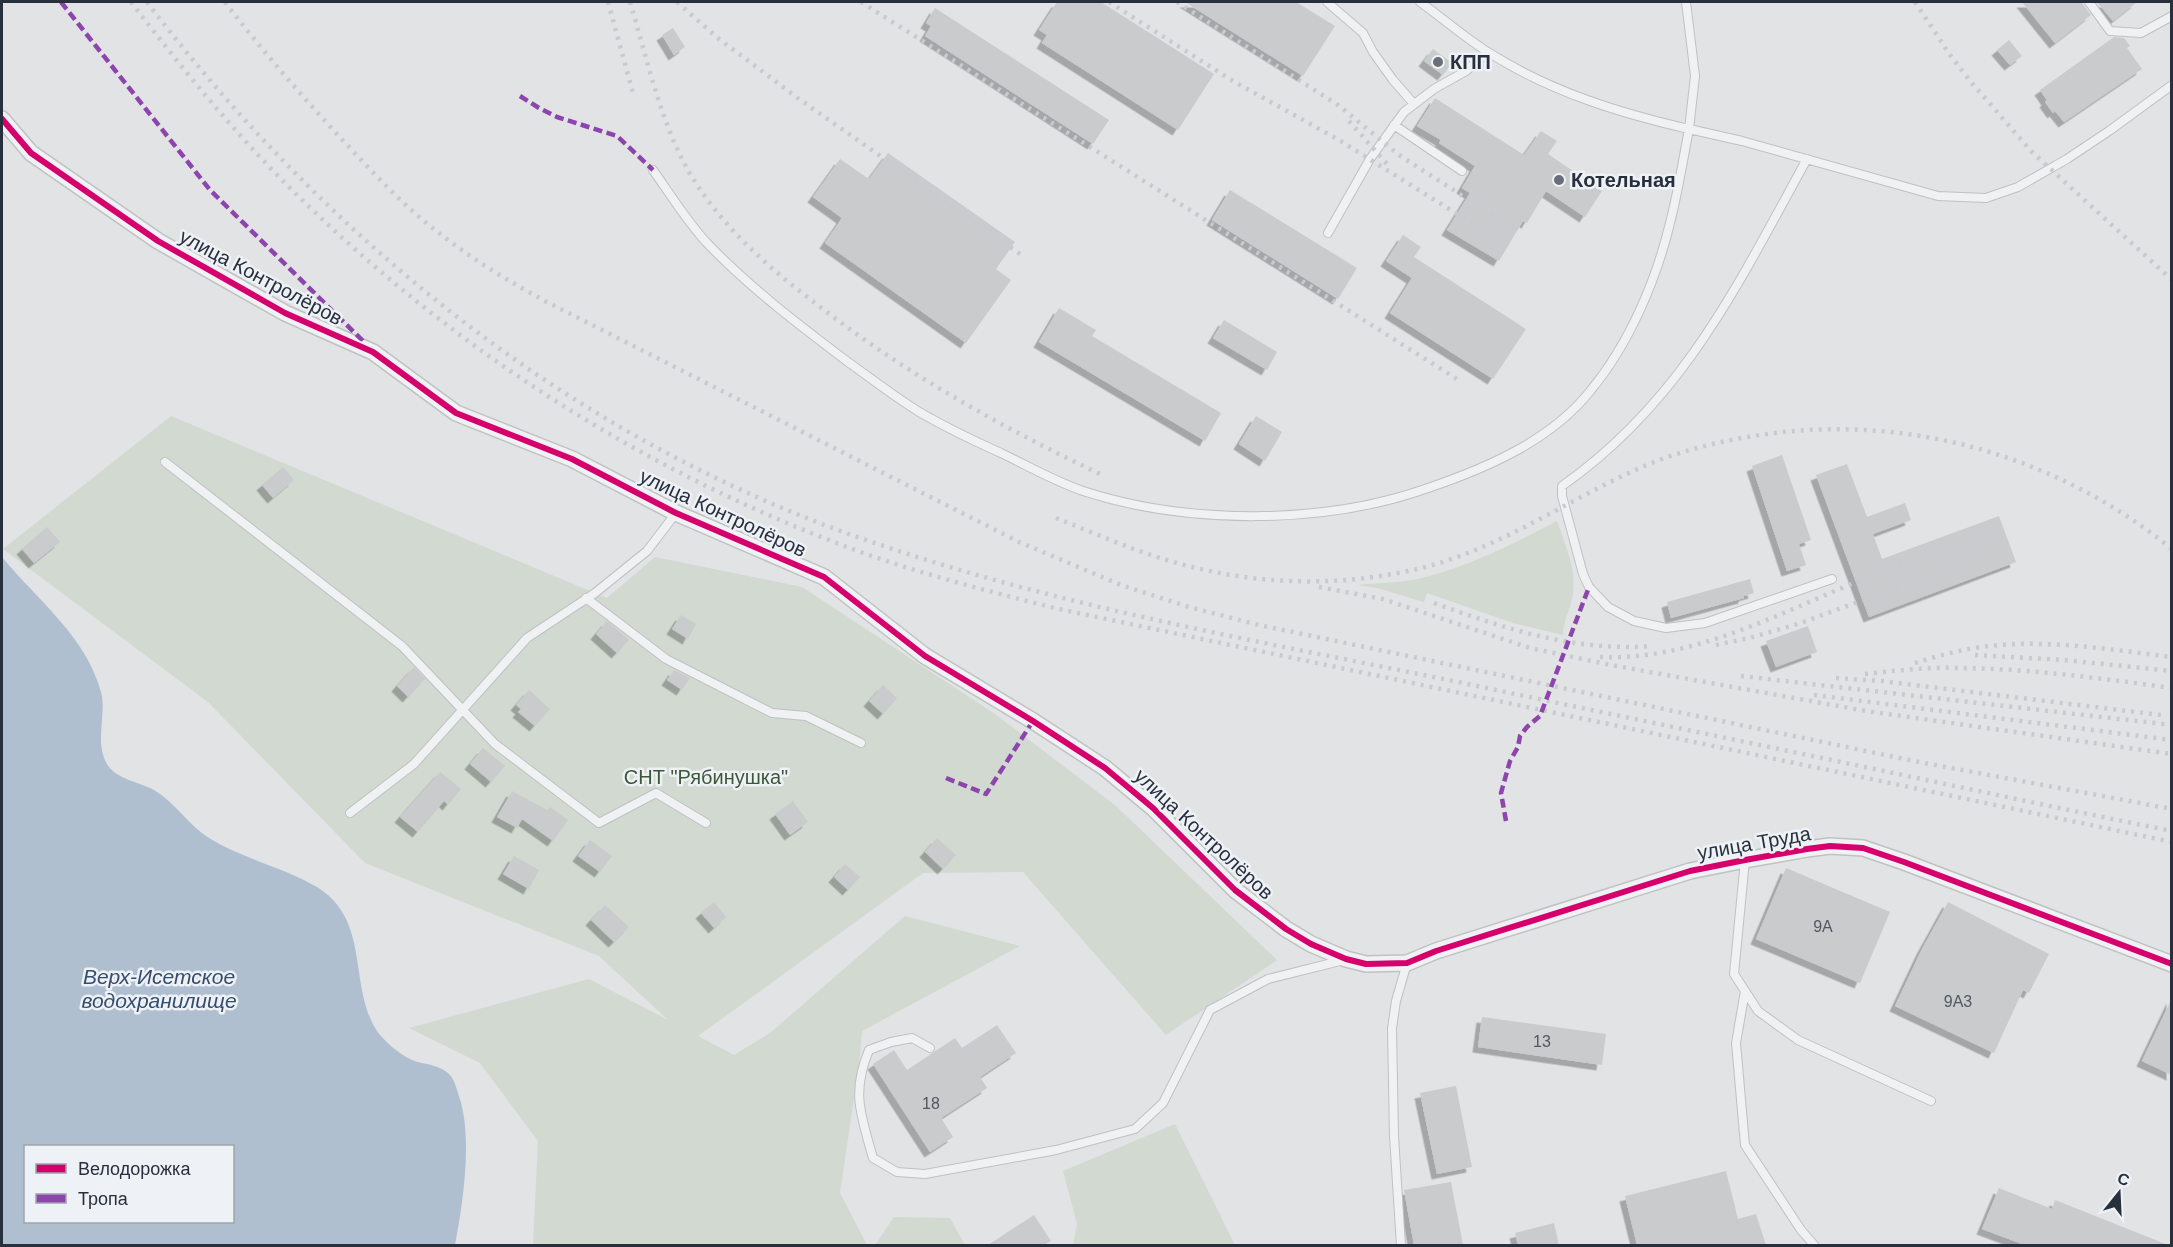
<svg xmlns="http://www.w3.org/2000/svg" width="2173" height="1247" viewBox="0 0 2173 1247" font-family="Helvetica,sans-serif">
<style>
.green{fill:#d1d9d1}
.water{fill:#b0bfcf;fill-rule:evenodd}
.building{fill:#c9cbcd;filter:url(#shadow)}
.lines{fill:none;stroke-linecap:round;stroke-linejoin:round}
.service-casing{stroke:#bfc1c3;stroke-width:10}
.minor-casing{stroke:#bfc1c3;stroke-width:18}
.service{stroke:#f0f1f2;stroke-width:8}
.minor{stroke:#f0f1f2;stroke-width:15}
.rail{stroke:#c9cacd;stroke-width:4.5;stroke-dasharray:3 6;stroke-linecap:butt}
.quiet{stroke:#8e44ad;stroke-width:4.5;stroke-dasharray:9 4.5;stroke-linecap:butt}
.cycleway-casing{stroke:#eef1f5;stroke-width:10}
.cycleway{stroke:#d6006c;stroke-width:6}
.poi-dot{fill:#696f78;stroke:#eef1f5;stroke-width:2}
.labels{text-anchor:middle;stroke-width:5;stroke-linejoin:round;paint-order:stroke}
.number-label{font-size:16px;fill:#515862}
.poi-label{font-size:20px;font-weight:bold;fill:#28303d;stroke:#eef1f5;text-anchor:start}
.street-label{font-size:20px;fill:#28303d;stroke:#eef1f5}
.park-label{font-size:20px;fill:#3d5836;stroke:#eef1f5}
.water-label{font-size:21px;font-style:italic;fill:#354e6f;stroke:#eef1f5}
</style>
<defs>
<filter id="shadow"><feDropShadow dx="-5.5" dy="5.5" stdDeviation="0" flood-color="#0004"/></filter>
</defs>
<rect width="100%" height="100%" fill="#e1e3e5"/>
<path class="green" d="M171,416L607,598L655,557L802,587L995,714L1116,806L1277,960L1166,1035L1023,872L923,873L698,1036L734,1055L770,1033L905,916L1020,946L862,1031L859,1064L840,1193L867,1245H533L538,1141L480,1063L409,1028L589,979L668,1020L599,956L365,863L208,702L3,549Z
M1557,521C1566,547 1578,572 1572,599C1569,612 1563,622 1563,635L1513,623L1427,593L1424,602L1377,588L1358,585C1376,583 1395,583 1413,580C1464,569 1511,545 1557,521Z
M1175,1124L1235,1245H1073L1077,1224L1063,1171Z
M894,1217L950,1218L965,1245H875Z"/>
<path class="water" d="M2,557C37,600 86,636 101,692C107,714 94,742 107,764C115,779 140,782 154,790C176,803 188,825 209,838C243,859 283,867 317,887C371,920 348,986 377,1031C385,1042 399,1054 412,1060C424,1065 440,1064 450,1075C454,1079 457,1090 459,1096C473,1137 463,1203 455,1245H2ZM26,1146H232V1222H26Z"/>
<path class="building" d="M1057,2H1101L1214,74L1178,130L1042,43L1047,35L1039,30Z
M1185,2H1296L1335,26L1303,76Z
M2022,2H2081L2091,15L2055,43Z
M2097,2H2137L2113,21Z
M935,8L1109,120L1093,144L925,36L931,26L926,23Z
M673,28L685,47L674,55L662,35Z
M2114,37L2124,38L2130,46L2127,48L2142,69L2064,122L2055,111L2053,113L2045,102L2047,100L2040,90Z
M2009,40L2022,56L2010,65L1997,50Z
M1433,49L1452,63L1443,75L1424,61Z
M1435,98L1524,155L1541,131L1557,141L1548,154L1602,191L1585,217L1546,191L1527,223L1523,221L1499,261L1447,230L1470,193L1462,188L1475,166L1439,143L1441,140L1417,126Z
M888,153L1015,242L996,269L1011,280L966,343L825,243L842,218L813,197L840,159L869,179Z
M1230,190L1357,268L1338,299L1212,220Z
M1403,235L1421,247L1414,257L1526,329L1493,379L1390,313L1412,278L1386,261Z
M1059,308L1096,330L1092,336L1221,413L1205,441L1039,342Z
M1224,320L1277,352L1267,370L1213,338Z
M1256,416L1282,432L1265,461L1239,444Z
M1782,455L1811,540L1799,544L1806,565L1787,571L1752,466Z
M1847,464L1867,517L1905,503L1911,520L1873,534L1882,559L1999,516L2016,562L1869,617L1816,475Z
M283,467L294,480L273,498L262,485Z
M47,527L60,542L34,563L22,549Z
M1750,579L1754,593L1744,596V598L1671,618L1667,602Z
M681,615L696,624L688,639L672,629Z
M607,621L629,640L617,653L596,634Z
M1808,626L1817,652L1776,667L1766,641Z
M414,667L425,679L408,697L397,686Z
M674,670L690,678L682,690L667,680Z
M883,685L897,698L883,714L869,701Z
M529,690L550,709L535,726L518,712L521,709L516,705Z
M483,748L505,766L491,782L470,764Z
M440,772L461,789L448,805L444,801L418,832L400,817Z
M512,791L547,810L550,807L568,820L553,841L522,819L517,828L497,817Z
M793,801L808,822L790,835L775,814Z
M937,838L956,855L943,869L925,852Z
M590,840L612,856L600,872L578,856Z
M514,856L539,870L529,889L503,874Z
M845,864L860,877L848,890L834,877Z
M1786,868L1890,912L1860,983L1756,939Z
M714,902L726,917L714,928L701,913Z
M1948,902L2049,954L2029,993L2023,990L1994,1053L1895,1006L1922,949Z
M605,905L629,927L614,942L591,920Z
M2172,998V1075L2142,1061Z
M1482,1017L1606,1034L1602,1065L1478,1047Z
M997,1025L1016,1053L980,1077L987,1088L941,1118L953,1137L930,1152L873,1064L894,1050L907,1070L955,1038L962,1048Z
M1456,1086L1472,1167L1437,1174L1420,1093Z
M1726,1171L1738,1219L1756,1214L1766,1245H1637L1625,1196Z
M1451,1182L1463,1245H1414L1404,1190Z
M1999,1188L2052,1209L2055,1200L2168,1245H2025L1982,1229Z
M1034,1215L1051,1241L1044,1245H988Z
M1554,1223L1559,1245H1518L1515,1233Z"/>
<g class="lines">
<g class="service-casing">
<path id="service" d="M1327,2L1363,33L1373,52L1393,80L1414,104
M1686,2L1695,76L1689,129L1742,141L1938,196L1986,198L2018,187L2067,159L2109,131L2172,85
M2089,2L2110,31L2141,33L2172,16
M1394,125L1462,171
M1807,159C1738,284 1683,401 1562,486V496L1583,574L1589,587L1608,607L1634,621L1666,628L1705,623L1832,579
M653,170C670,194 686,220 706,242C749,287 799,325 848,362C872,379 896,398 921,413C947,428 974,441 1001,453C1028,466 1054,481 1083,491C1188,525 1324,525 1428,488C1487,468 1552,440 1591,390C1629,344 1656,281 1670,223C1678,192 1683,160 1689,129C1619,113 1552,92 1491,54C1466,39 1444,19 1420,2
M1328,233L1370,159L1404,112L1434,89L1466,71L1488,52
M165,462L402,646L495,744L599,823L656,793L706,823
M586,598L666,659L772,713L806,716L861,743
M350,813L414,764L527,638L595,593L647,551L676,513
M1745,860L1734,974L1758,1011L1798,1040L1931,1101
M1745,991L1736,1043L1745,1145L1801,1230L1815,1246
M930,1048L912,1038L891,1042L869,1050C851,1093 861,1115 873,1158L897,1172L925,1174L1056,1150L1135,1129L1163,1103L1210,1010L1268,979L1344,960
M1401,1246L1394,1136L1392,1028L1396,1001L1407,963"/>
</g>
<g class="minor-casing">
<path id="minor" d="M2,119L31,153L158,241L285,313L373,352L456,413L572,459L676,513L824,577L925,656L1033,721L1105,768L1153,808L1235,890L1286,929L1311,944L1346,959L1366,964L1407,963L1436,951L1690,871L1745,860L1807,849L1830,846L1863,848L1904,862L2172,964"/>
</g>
<use href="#service" class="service"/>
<use href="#minor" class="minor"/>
<path class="rail" d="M131,2C178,63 227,124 281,179C446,346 648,476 869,555C929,576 992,592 1054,608L2172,842
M147,2C324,235 561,428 838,530C1040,604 1254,640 1463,683C1614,715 1766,746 1917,778C2002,796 2086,814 2172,831
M225,2C264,53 306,101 350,148C378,178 406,208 439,233C473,260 510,282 547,302L1019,542L1121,585L1189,607L1259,625L1919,762L2172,809
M608,2L633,93
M630,2C647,58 661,126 692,177C724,229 771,270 819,306C905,373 1001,427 1100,474
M677,2L719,39L799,99L1023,256
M861,2L1460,381
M1109,2L1233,81L1339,140L1505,244
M1177,2L1338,105L1399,155L1514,229
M1915,2L1950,55L1971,82L2031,151L2172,280
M1349,121L1387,164
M1056,518C1092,532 1129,549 1167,560C1245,584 1328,588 1408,571C1493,554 1562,502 1640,468C1678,451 1720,441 1760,435C1907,413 2056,455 2172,549
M1319,587L1383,599L1530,648L1611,665L1866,711L2172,754
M1434,603C1506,629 1575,652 1653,646
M1716,645L1749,638L1801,623L1998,550
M1975,655L2064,660L2172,671
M1600,657C1694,661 1781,612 1866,578C1908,562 1950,547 1992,532
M1915,663C1931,658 1948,653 1964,650C2032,636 2104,649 2172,657
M1865,674C1894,671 1923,667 1952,668C2026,668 2098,678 2172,688
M1741,676L2172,725
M1836,678L1881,681L2161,715
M1814,695L2172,740"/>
<path class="quiet" d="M61,2L210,190L365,343
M520,96L539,108L557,117L617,136L653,170
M946,778L986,794L1033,721
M1506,821L1501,793L1510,761L1518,747L1520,736L1527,727L1540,716L1589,587"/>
<g class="cycleway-casing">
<path id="cycleway" d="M2,119L31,153L158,241L285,313L373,352L456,413L572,459L676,513L824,577L925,656L1033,721L1105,768L1153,808L1235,890L1286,929L1311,944L1346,959L1366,964L1407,963L1436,951L1690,871L1745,860L1807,849L1830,846L1863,848L1904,862L2172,964"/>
</g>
<use href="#cycleway" class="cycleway"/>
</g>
<g class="poi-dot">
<circle cx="1438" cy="62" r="6"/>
<circle cx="1559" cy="180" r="6"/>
</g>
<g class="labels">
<g class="number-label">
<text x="1823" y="932">9А</text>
<text x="1958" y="1007">9А3</text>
<text x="1542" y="1047">13</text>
<text x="931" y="1109">18</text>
</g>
<g class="poi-label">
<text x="1450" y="69">КПП</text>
<text x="1571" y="187">Котельная</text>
</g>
<g class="street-label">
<text transform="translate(261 277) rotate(28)" y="7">улица Контролёров</text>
<text transform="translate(723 513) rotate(25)" y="7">улица Контролёров</text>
<text transform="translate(1204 834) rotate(43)" y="7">улица Контролёров</text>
<text transform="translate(1754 843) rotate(-10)" y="7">улица Труда</text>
</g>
<g class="park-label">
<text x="706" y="784">СНТ "Рябинушка"</text>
</g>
<g class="water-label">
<text x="159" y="984">Верх-Исетское<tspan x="159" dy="24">водохранилище</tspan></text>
</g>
</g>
<rect width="2173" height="1247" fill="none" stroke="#28303d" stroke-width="6"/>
<rect x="24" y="1145" width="210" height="78" fill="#eef1f5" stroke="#9fa4ab" stroke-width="1.5"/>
<rect x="36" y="1164" width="30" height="9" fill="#d6006c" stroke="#9fa4ab" stroke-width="1.5"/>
<text x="78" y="1175" font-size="18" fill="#28303d">Велодорожка</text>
<rect x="36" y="1194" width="30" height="9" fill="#8e44ad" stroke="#9fa4ab" stroke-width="1.5"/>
<text x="78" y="1205" font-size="18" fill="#28303d">Тропа</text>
<g transform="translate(2119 1193) rotate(18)" stroke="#eef1f5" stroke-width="4.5" paint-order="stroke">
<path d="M0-4.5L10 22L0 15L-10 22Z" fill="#28303d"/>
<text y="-9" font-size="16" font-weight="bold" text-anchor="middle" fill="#28303d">С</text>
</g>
</svg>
